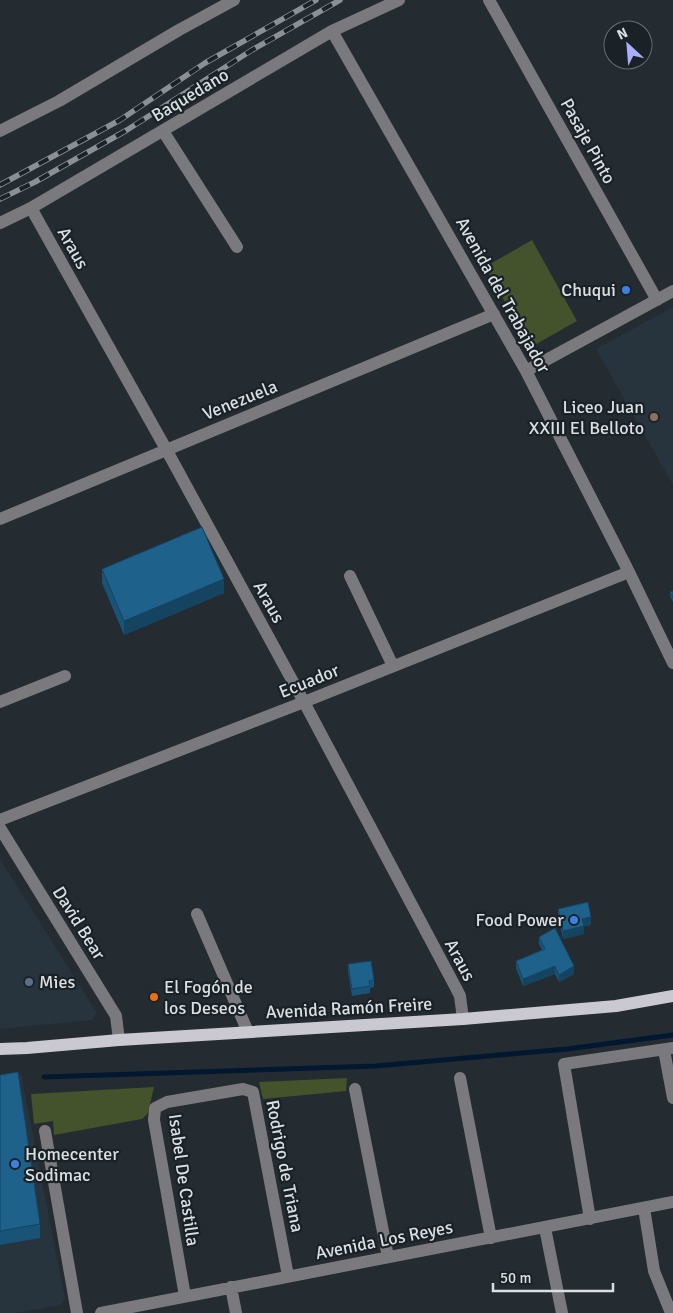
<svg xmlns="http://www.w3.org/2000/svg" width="673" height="1313" viewBox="0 0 673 1313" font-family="Signika,sans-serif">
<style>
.built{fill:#27343e}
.green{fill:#44532b}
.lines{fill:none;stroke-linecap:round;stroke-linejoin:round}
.stream{stroke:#011830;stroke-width:5}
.minor{stroke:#7a797d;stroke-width:12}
.major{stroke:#cac8d0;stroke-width:12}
.rail-casing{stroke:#8a9095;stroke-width:5.5}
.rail{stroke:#1b2227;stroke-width:4;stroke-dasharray:11;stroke-linecap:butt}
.wall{fill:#1a5378}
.shaded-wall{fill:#154461}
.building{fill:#1e618b;stroke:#154461}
.shop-dot{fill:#3f7fe0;stroke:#1b2227;stroke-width:2}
.education-dot{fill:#8d6e63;stroke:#1b2227;stroke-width:2}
.service-dot{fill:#5c6f8a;stroke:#1b2227;stroke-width:2}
.food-dot{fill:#e8710a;stroke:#1b2227;stroke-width:2}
.labels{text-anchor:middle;stroke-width:4.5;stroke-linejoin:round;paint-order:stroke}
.street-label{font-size:18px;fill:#dadfe3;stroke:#1b2227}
.poi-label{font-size:18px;fill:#dadfe3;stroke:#1b2227;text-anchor:end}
</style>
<rect width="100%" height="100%" fill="#242b31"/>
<path class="built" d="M673,307V485L596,349Z
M0,859L97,1013L92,1020L0,1029Z
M21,1074L65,1299L61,1305L15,1313H0V1077Z"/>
<path class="green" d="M532,240L577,321L531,347L485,267Z
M347,1078L346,1091L263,1099L259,1082Z
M154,1087L148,1113L142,1119L54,1135L53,1121L34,1124L31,1094Z"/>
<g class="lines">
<path class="stream" d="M44,1077L376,1066L567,1049L673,1035"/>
<path class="minor" d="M489,0L657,300
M332,31L526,371L629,572L673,663
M0,131L59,101L179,30L234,0
M163,131L237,247
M31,208L166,449L304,702L456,988L460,996L463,1019
M0,223L31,208L332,31L399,0
M526,371L673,291
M0,519L494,314
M350,576L393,666
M0,702L65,676
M0,820L304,702L629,572
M0,828L116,1016L119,1040
M197,914L248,1032
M664,1050L673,1098
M460,1078L491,1238
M355,1089L388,1257
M45,1131L77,1313
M644,1208L654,1271L671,1313
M590,1219L564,1064L673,1048
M545,1228L562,1313
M231,1287L236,1313
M185,1296L154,1120L155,1108L167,1102L243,1089L253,1092L288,1276
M101,1313L673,1202"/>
<path class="major" d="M0,1049L27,1048L119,1040L463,1019L616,1006L673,996"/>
<g class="rail-casing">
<path id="rail" d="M0,185L120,120L205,63L316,0
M0,199L35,182L127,130L252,50L340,0"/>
</g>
<use href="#rail" class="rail"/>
</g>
<path class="wall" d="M102,569L224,593L124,635L102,583Z
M673,591V602L670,596V592Z
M558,909L591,925L584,926V934L563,939L558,916Z
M539,937L574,974L559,982L555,974L523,986L516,968V961L542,950L539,944Z
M348,964L374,980V987L370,988V993L352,996L348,972Z
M0,1075L40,1224V1238L0,1245Z"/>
<path class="shaded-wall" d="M224,579V593L124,635V621Z
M591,917V925L582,927V919Z
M584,926V934L563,939V931Z
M555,966V974L523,986V979Z
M574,966V974L559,982V975Z"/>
<path class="building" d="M202,527L224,579L124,621L102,569Z
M673,591V598L670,592Z
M588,902L591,917L582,919L584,926L563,931L558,909Z
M555,928L574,966L559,975L555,966L523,979L516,961L545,949L539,937Z
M371,961L374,980L369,981L370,986L352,989L348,964Z
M18,1072L40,1224L0,1231V1075Z"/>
<g class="shop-dot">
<circle cx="626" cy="290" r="5"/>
<circle cx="574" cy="920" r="5"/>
<circle cx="15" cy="1164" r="5"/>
</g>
<circle class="education-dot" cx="654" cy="417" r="5"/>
<circle class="service-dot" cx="29" cy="982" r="5"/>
<circle class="food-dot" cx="154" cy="997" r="5"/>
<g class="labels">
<g class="street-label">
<text transform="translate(190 95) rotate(-31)" y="6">Baquedano</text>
<text transform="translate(588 141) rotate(61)" y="6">Pasaje Pinto</text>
<text transform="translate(73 248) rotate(61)" y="6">Araus</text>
<text transform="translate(503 295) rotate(61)" y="6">Avenida del Trabajador</text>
<text transform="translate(240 400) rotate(-22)" y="6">Venezuela</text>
<text transform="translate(269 602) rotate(61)" y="6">Araus</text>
<text transform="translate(309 681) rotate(-22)" y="6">Ecuador</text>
<text transform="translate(79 923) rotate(58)" y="6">David Bear</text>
<text transform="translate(460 960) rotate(62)" y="6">Araus</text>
<text transform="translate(349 1008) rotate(-3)" y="6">Avenida Ramón Freire</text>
<text transform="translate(285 1166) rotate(79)" y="6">Rodrigo de Triana</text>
<text transform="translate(184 1180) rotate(82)" y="6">Isabel De Castilla</text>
<text transform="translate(384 1240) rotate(-11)" y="6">Avenida Los Reyes</text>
</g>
<g class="poi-label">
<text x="616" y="296">Chuqui</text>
<text x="644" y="413">Liceo Juan<tspan x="644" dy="21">XXIII El Belloto</tspan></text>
<text x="564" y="926">Food Power</text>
<text x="39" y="988" text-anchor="start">Mies</text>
<text x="164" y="993" text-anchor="start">El Fogón de<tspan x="164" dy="21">los Deseos</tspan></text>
<text x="25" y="1160" text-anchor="start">Homecenter<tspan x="25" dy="21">Sodimac</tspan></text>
</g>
</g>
<g transform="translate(628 45) rotate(334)"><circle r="24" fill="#1b2227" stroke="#676e72"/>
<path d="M0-4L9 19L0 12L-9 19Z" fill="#aaaffb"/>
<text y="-8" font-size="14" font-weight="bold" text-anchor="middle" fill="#dadfe3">N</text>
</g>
<path d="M493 1283v8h120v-8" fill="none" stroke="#dadfe3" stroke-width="2.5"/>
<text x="500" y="1283" font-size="15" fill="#dadfe3" stroke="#1b2227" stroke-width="4" paint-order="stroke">50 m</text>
</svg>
